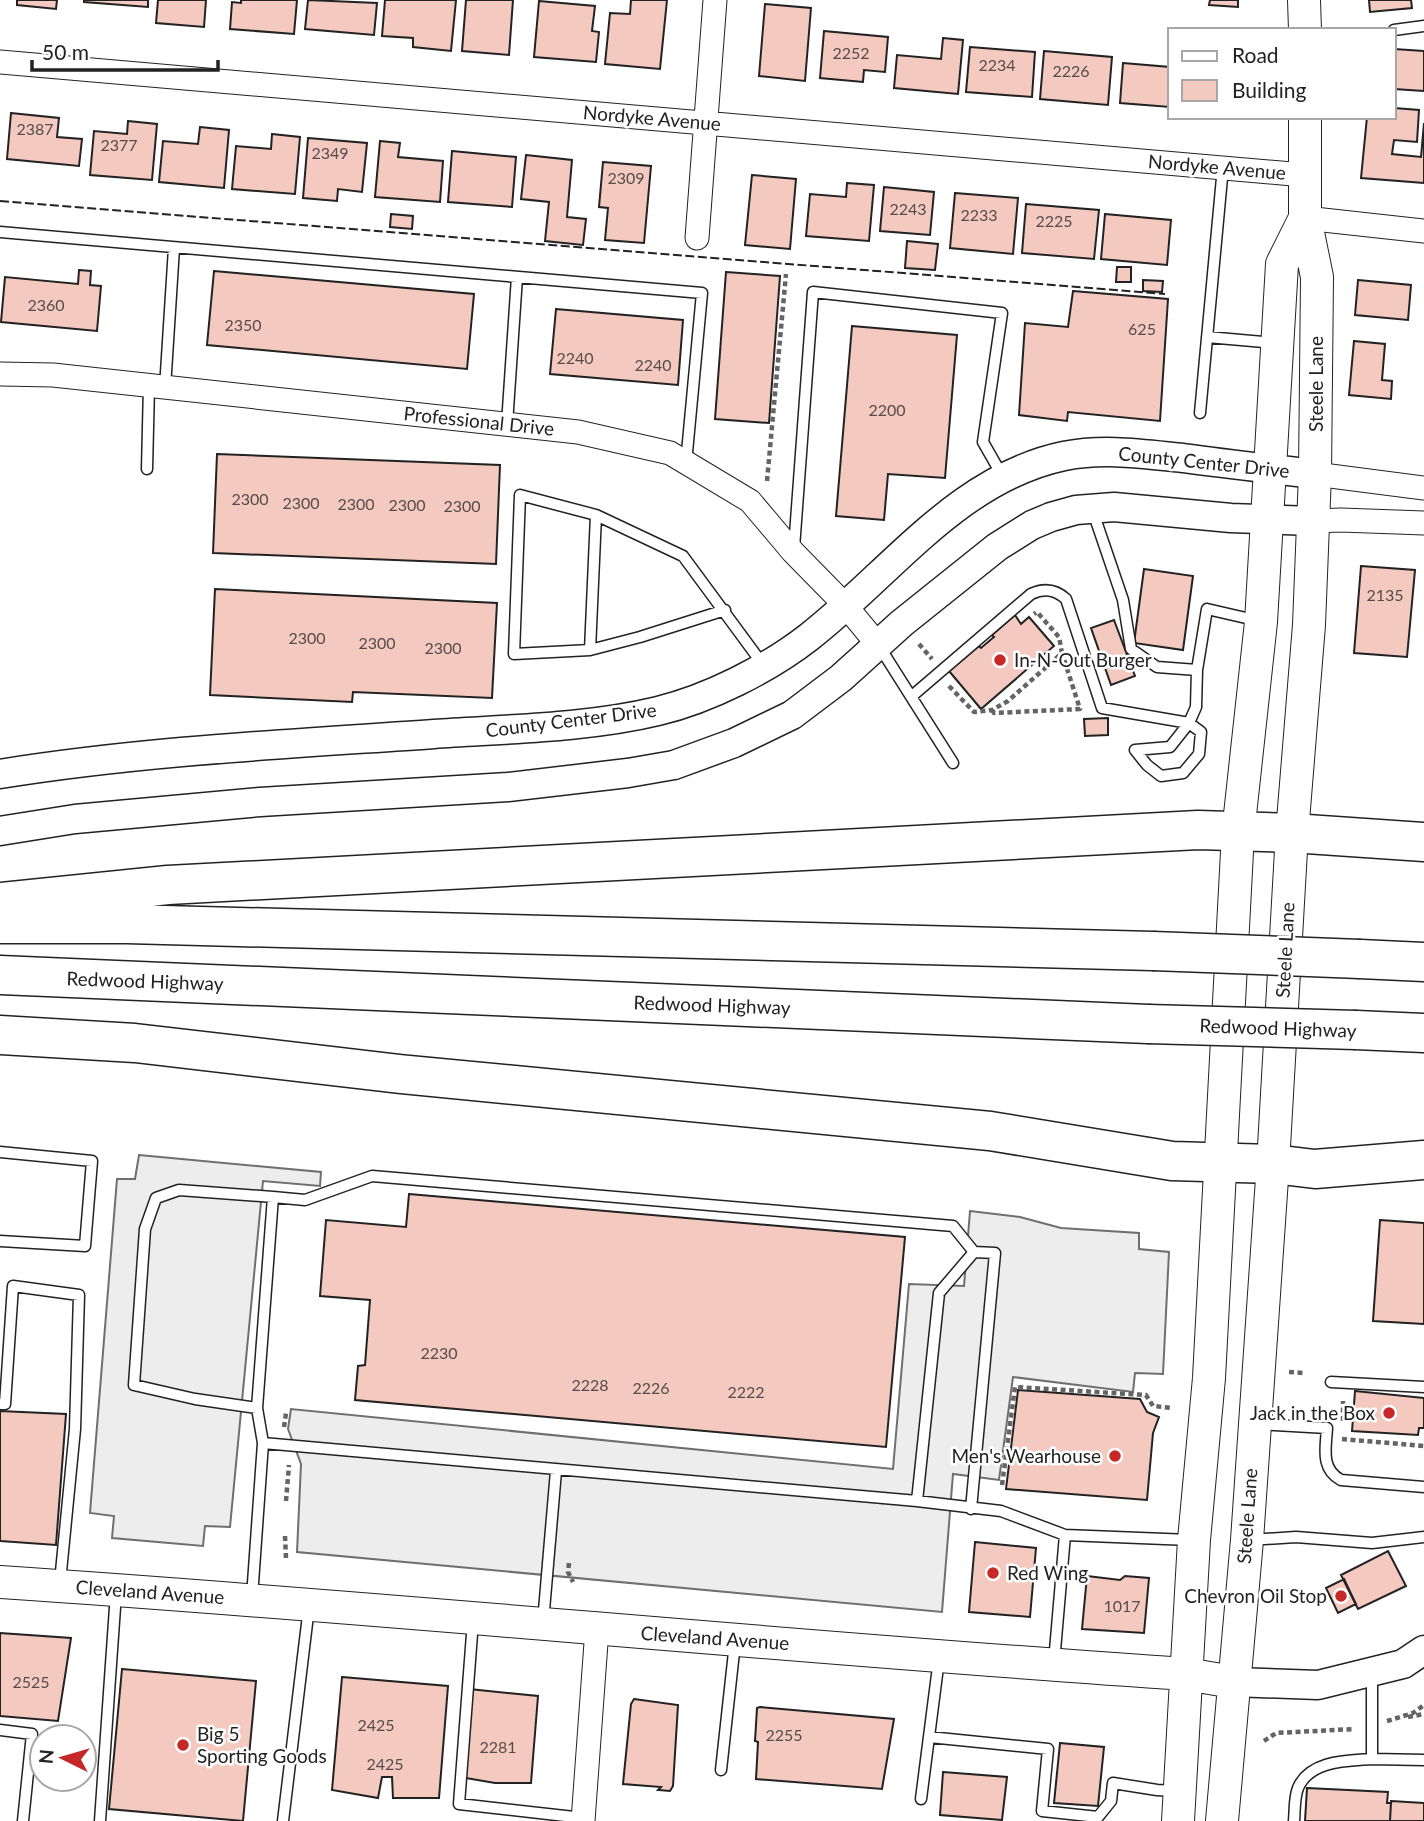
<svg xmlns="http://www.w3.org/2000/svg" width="1424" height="1821" viewBox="0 0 1424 1821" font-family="Lato,sans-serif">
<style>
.parking{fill:#ededed;stroke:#6f6f6f;stroke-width:2}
.building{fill:#f3c9c0;stroke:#222;stroke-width:2}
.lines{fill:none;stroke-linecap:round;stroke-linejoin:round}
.service-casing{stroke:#222;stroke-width:13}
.minor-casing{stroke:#222;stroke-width:25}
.tertiary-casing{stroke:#222;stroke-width:31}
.secondary-casing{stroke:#222;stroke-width:34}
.motorway-casing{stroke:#222;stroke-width:41}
.path{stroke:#646464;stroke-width:4.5;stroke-dasharray:5 3.5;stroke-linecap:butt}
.service{stroke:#fff;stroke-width:10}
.minor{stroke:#fff;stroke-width:23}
.tertiary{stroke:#fff;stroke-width:28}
.secondary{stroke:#fff;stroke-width:32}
.motorway{stroke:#fff;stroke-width:38}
.motorway-bridge-casing{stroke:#222;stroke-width:41;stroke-linecap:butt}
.motorway-bridge{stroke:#fff;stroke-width:38}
.fence{stroke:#222;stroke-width:2;stroke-dasharray:9 3.5;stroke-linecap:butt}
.poi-dot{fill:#c62828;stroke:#fff;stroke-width:2.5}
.labels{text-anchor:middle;stroke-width:5;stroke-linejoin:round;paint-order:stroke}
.number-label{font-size:16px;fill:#564c4a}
.street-label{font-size:19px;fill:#222;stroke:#fff}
.poi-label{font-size:19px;fill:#222;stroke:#fff;text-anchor:start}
</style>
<rect width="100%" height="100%" fill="#fff"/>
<path class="parking" d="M139,1155L321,1172L320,1186L263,1181L230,1527L205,1526L203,1546L112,1538L114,1516L90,1513L117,1179H135Z
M970,1211L1020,1217L1061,1228L1139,1233V1249L1169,1252L1163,1374L1135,1373L1133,1392L1013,1377L999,1480L953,1474L942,1612L297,1552L301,1464L288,1429L291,1409L893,1469L909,1284L964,1286Z"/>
<path class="building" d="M17,0H57L56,9L17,5Z
M84,0H148V7L84,2Z
M158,0H206L204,27L156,23Z
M241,0H297L294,34L230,29L232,2L241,3Z
M308,0L377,3L374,35L305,29Z
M385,0H456L451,51L413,47V38L382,36Z
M466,0H513L509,55L462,51Z
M631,0H667L660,69L605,64L610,13L630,14Z
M1210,0H1238V7L1209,5Z
M1369,0H1411L1412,8L1370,12Z
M539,1L595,6L592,31L599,32L596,62L534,57Z
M765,4L811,8L805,81L759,76Z
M824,31L888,37L885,72L864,70L863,82L820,78Z
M943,38L963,40L958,94L894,88L897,55L941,59Z
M970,47L1035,52L1032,97L966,92Z
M1394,49L1424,51V91L1394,89Z
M1044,51L1112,57L1108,105L1040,99Z
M1123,63L1170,67V107L1120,103Z
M1394,108L1419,110L1417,142L1394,140L1392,154L1421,157L1424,123V183L1361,178L1367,117H1394Z
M11,113L59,118L57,137L82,139L79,166L7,159Z
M128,121L157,124L152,180L90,175L94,131L127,134Z
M200,127L229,130L224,188L159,182L163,141L198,144Z
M272,134L300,137L295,194L232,189L236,146L271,149Z
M308,138L367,143L362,192L338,189L337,201L303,198Z
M380,141L400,143L398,157L443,161L440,202L375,197Z
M452,151L516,157L512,207L448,202Z
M526,155L572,160L567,217L586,219L583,245L545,241L549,202L521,199Z
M603,162L651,166L644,243L605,240L608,208L599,207Z
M752,175L796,179L790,249L745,245Z
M847,183L874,185L869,241L806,236L810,194L846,197Z
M884,187L934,192L930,235L880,231Z
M955,193L1018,198L1013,254L950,248Z
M1026,204L1099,210L1094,259L1022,253Z
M391,214L413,216L412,229L390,227Z
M1105,214L1171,220L1167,265L1101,259Z
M907,241L938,244L935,270L905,268Z
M1117,267H1131V282H1116Z
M79,270L91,271L90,285L101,286L97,331L1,322L5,277L78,284Z
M214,271L474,294L467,369L207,345Z
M726,272L780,276L769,423L715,419Z
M1143,280L1163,281L1162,292L1143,291Z
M1358,280L1411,285L1408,320L1355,315Z
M1073,291L1168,299L1160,421L1068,412L1067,421L1019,415L1025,323L1068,327Z
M556,309L683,320L678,385L550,374Z
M852,326L957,335L945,478L888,474L884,520L836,516Z
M1354,341L1385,344L1382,380L1392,381L1391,399L1349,395Z
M217,454L500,465L496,564L213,553Z
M1361,566L1415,570L1407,657L1354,653Z
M1144,569L1193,576L1183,650L1134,643Z
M215,589L497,603L492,698L353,692L352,702L210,695Z
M1015,615L1021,624L1029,617L1054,646L981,709L949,671L979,646L981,648L994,637L992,635Z
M1114,620L1135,676L1111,685L1091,628Z
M1108,718V735L1085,736L1084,719Z
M409,1194L905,1237L886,1447L355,1400L358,1366L365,1365L370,1300L320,1296L326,1220L406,1227Z
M1380,1220L1424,1223V1324L1373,1321Z
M1018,1390L1140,1399L1147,1412L1159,1417L1153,1433L1147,1500L1006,1489Z
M1355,1391L1424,1398V1428H1419L1418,1435L1352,1431Z
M0,1411L66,1414L56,1545L0,1541Z
M975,1542L1036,1548L1030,1617L969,1612Z
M1388,1551L1406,1586L1358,1609L1341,1575Z
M1087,1576L1120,1580L1125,1576L1149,1578L1144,1633L1082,1629Z
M1344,1579L1356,1604L1338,1613L1326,1588Z
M0,1633L71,1638L58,1721L0,1716Z
M122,1669L256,1681L243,1821L109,1809Z
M342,1677L448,1686L439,1798H393L392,1777H382L378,1798L332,1790Z
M469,1689L538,1696L531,1783H495L460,1777Z
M634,1699L678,1705L673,1786L670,1791L658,1790L661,1787L623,1784L631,1704Z
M760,1707L894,1719L882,1789L756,1779L758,1742L755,1741L757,1708Z
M1060,1743L1104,1747L1098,1806L1054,1803Z
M943,1772L1007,1777L1002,1820L940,1815Z
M1307,1788L1388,1792L1387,1803H1391L1390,1821H1305Z
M1391,1801L1424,1803V1821H1390Z"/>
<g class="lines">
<g class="service-casing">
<path id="service" d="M1394,30L1424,26
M0,232L702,293L686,463
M1207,337L1275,343
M165,388L174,248
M1200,413L1223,167
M507,424L517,277
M147,469L149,386
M1093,512L1123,600L1131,649L1157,667L1197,670
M794,548L813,292L1002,313L983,442L1003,477
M725,610L640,637L590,650L514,654L520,495L596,515L683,556L764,666
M879,646L953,763
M590,650L596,515
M912,696L1031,594C1044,588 1055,589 1066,599L1102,708L1189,723L1201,732L1199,754L1183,773L1161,776L1147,765L1135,750
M1135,750L1170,747L1189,723L1196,707L1197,670L1207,609L1259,621
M0,1152L92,1161L85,1246L0,1241
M273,1197L305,1200L372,1176L953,1226L974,1252
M1331,1382L1424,1387
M0,1404H5L13,1286L79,1295L75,1429L60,1582
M1259,1424L1327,1428C1326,1447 1320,1469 1341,1480L1424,1487
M263,1443L917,1501L1001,1511L1065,1535
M917,1501L939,1293L974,1252L995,1253L971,1509
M1249,1540L1296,1537L1372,1543L1424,1537
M252,1597L263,1443L257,1408L273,1197L179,1190L156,1198L145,1229L134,1385L195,1399L257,1408
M473,1621L459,1804L583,1818
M543,1622L556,1471
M1054,1662L1065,1535L1190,1540
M0,1730L32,1734L23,1821
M929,1737L1048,1749L1042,1811L1098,1817L1111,1801L1113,1783L1157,1790L1177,1791
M1372,1759L1424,1760
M721,1770L735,1643
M921,1799L939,1659
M100,1821L116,1593
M283,1821L309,1607
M1294,1821C1295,1810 1294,1798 1298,1788C1310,1760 1347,1761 1372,1759V1673"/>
</g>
<g class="minor-casing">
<path id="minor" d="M0,62L1304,175
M1305,218L1424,231
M697,238L715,0
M0,374L53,375L578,432L670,453L750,501L793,552L845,605L879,646
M1315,474L1424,488
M1313,521L1341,520L1424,523
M583,1821L597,1629"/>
</g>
<g class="tertiary-casing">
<path id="tertiary" d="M0,774C143,751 289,744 434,734C506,729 588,728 658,711C708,699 768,669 809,637C890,574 958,478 1064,456C1104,448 1143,454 1183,458C1227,464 1271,469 1315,474
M0,831L75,819L260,802L508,787L628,773L674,765L734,743L792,715L841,678L902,623L997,547L1032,525L1051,517L1076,510L1114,507L1231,518L1313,521
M1233,1682L1318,1685L1403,1664L1424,1650"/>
</g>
<g class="secondary-casing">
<path id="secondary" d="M1304,0L1305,30
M0,1582C396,1608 790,1648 1186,1674L1233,1682
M1178,1821L1194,1540L1209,1378L1238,833L1261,622L1282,264L1305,218
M1222,1821L1247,1540L1273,1164L1292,833L1309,625L1315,474L1317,277L1305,218V117"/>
</g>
<g class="motorway-casing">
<path id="motorway" d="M0,902L168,885L1198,830L1292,833L1424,842
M0,924H127L1153,951
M1360,959L1424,962
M0,975L1148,1024
M1356,1030L1424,1033
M0,1035L135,1043L400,1074L990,1131L1172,1161L1273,1164L1315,1169L1424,1160"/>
</g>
<path class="path" d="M767,481L786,274
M919,644L932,659
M949,686L974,712L992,710L1008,701L1062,653L1059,637L1037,612L1034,614
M992,710L994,713L1080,709L1062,653
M1289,1372L1304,1373
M1343,1421V1401
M284,1427L286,1413
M1342,1439L1424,1446
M1002,1485L1015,1387L1146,1395L1153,1406L1172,1408
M286,1501L289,1465
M285,1536L286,1558
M569,1563L568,1572L573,1582
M1408,1717L1424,1714
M1387,1721L1413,1713L1424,1705
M1264,1741L1276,1733L1355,1729"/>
<use href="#service" class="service"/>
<use href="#minor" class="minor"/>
<use href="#tertiary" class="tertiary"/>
<use href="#secondary" class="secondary"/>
<use href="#motorway" class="motorway"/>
<g class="motorway-bridge-casing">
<path id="motorway-bridge" d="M1153,951L1360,959
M1148,1024L1356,1030"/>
</g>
<use href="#motorway-bridge" class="motorway-bridge"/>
<path class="fence" d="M0,201L1165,294"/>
</g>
<g class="poi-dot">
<circle cx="1000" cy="660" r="7"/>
<circle cx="1389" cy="1413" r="7"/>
<circle cx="1115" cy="1456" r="7"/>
<circle cx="993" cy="1573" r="7"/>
<circle cx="1341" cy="1596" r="7"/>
<circle cx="183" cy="1745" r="7"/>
</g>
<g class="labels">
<g class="number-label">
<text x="851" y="59">2252</text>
<text x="997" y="71">2234</text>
<text x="1071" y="77">2226</text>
<text x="35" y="135">2387</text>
<text x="119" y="151">2377</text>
<text x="330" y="159">2349</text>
<text x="626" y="184">2309</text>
<text x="908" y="215">2243</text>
<text x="979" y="221">2233</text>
<text x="1054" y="227">2225</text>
<text x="46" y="311">2360</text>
<text x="243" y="331">2350</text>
<text x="1142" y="335">625</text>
<text x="575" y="364">2240</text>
<text x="653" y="371">2240</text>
<text x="887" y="416">2200</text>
<text x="250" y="505">2300</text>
<text x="301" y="509">2300</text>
<text x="356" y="510">2300</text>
<text x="407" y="511">2300</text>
<text x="462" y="512">2300</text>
<text x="1385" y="601">2135</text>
<text x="307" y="644">2300</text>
<text x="377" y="649">2300</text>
<text x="443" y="654">2300</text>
<text x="439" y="1359">2230</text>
<text x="590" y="1391">2228</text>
<text x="651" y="1394">2226</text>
<text x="746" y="1398">2222</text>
<text x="1122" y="1612">1017</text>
<text x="31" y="1688">2525</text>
<text x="376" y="1731">2425</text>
<text x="784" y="1741">2255</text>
<text x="498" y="1753">2281</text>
<text x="385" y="1770">2425</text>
</g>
<g class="street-label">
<text transform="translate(652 118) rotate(5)" y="7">Nordyke Avenue</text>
<text transform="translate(1217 167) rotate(5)" y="7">Nordyke Avenue</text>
<text transform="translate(1316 384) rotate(-90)" y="7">Steele Lane</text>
<text transform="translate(479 421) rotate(6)" y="7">Professional Drive</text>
<text transform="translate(1204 462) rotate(6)" y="7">County Center Drive</text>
<text transform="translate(571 720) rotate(-7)" y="7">County Center Drive</text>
<text transform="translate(1285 950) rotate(-87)" y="7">Steele Lane</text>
<text transform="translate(145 981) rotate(2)" y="7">Redwood Highway</text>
<text transform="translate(712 1005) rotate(2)" y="7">Redwood Highway</text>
<text transform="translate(1278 1028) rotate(2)" y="7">Redwood Highway</text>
<text transform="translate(1247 1516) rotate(-86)" y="7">Steele Lane</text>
<text transform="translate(150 1592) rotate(4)" y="7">Cleveland Avenue</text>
<text transform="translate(715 1638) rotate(4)" y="7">Cleveland Avenue</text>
</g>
<g class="poi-label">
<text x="1014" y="667">In-N-Out Burger</text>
<text x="1375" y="1420" text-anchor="end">Jack in the Box</text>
<text x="1101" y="1463" text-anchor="end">Men's Wearhouse</text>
<text x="1007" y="1580">Red Wing</text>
<text x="1327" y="1603" text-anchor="end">Chevron Oil Stop</text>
<text x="197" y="1741">Big 5<tspan x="197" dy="22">Sporting Goods</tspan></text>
</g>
</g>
<rect x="1168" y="28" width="228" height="91" fill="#ffffff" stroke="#a7a7a7" stroke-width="2"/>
<rect x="1182" y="51" width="35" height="10" fill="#ffffff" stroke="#a7a7a7" stroke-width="2"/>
<text x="1232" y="63" font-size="21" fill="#222222">Road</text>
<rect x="1182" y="80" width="35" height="21" fill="#f3c9c0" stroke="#a7a7a7" stroke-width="2"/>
<text x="1232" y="98" font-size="21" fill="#222222">Building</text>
<g transform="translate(63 1758) rotate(275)"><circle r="33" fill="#ffffff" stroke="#a7a7a7" stroke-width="2"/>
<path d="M0-5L12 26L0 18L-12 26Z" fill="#c62828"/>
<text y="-10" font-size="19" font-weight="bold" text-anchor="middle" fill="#222222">N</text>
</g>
<path d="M32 60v10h186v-10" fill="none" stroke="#222222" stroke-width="3.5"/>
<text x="42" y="60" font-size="21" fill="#222222" stroke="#ffffff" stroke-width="5" paint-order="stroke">50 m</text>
</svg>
